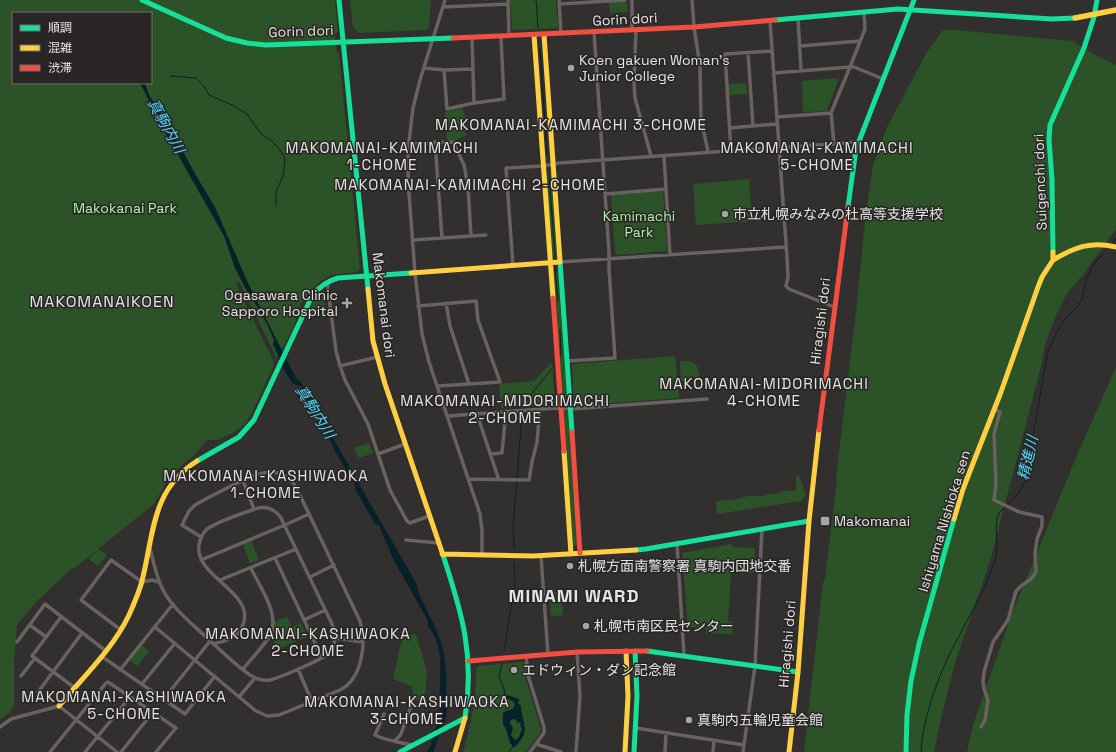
<svg xmlns="http://www.w3.org/2000/svg" width="1116" height="752" viewBox="0 0 1116 752" font-family="'Space Grotesk','Noto Sans JP',sans-serif">
<style>
.green{fill:#2c5328;fill-rule:evenodd}
.water{fill:#062129;fill-rule:evenodd}
.lines{fill:none;stroke-linecap:round;stroke-linejoin:round}
.stream{stroke:#062129;stroke-width:1}
.street{stroke:#6a6161;stroke-width:3.5}
.fast{stroke:#16e098;stroke-width:5}
.slow{stroke:#ffcf43;stroke-width:5}
.jam{stroke:#f24e42;stroke-width:5}
.slow-bridge{stroke:#ffcf43;stroke-width:5.5}
.poi-dot{fill:#a7a5a5;stroke:#282524;stroke-width:1.5}
.labels{text-anchor:middle;stroke-width:3;stroke-linejoin:round;paint-order:stroke}
.street-label{font-size:14px;fill:#e6e4e4;stroke:#282524}
.poi-label{font-size:14px;fill:#e6e4e4;stroke:#282524;text-anchor:start}
.park-label{font-size:14px;fill:#aef4a7;stroke:#282524}
.neighbourhood-label{font-size:15px;letter-spacing:1px;fill:#e6e4e4;stroke:#282524}
.water-label{font-size:15px;font-style:italic;fill:#51d8fd;stroke:#282524}
.quarter-label{font-size:16px;letter-spacing:1px;fill:#e6e4e4;stroke:#282524}
.district-label{font-size:18px;font-weight:bold;letter-spacing:1px;fill:#e6e4e4;stroke:#282524}
</style>
<rect width="100%" height="100%" fill="#31302f"/>
<path class="green" d="M0,0H335L338,31L335,34L336,51L339,54L360,269L357,272L331,275L321,281L313,288L300,305L294,326L277,359L239,281L236,282L239,291L273,360L274,365L251,415L244,425L235,432L218,440H207L203,445L192,457L184,463L169,478L154,504L98,549L107,555L98,566L89,559L96,551L73,569L72,568L36,602L17,625L14,661V705L10,712L0,720ZM13,13H151V83H13Z
M350,0H431L429,27L426,30L359,33L353,27Z
M510,0H556L558,28L515,30L512,28Z
M609,2H625L627,4L628,12L610,13Z
M943,30H956L1072,41L1097,56L1116,65V229L1082,276L1067,293L1056,315L1044,348L1042,363L990,561L955,663L942,714L934,752H804L823,583L825,578L837,480L836,478L856,312L865,222L873,165L887,127L927,52Z
M839,78L827,111L803,112L802,81Z
M746,83L747,94L728,95L727,84Z
M462,108L467,122L464,129L467,135L455,140H447L445,112Z
M550,173H551L557,256H553L552,251L546,176Z
M749,179L752,221L696,225L693,184Z
M662,191L663,193L667,251L617,255L615,252L611,196L613,195Z
M558,271L567,400H562L553,272Z
M323,291L326,311L307,315C311,306 314,295 323,291Z
M675,356L679,398L574,406L572,366L573,364Z
M680,361C696,360 699,365 700,380L681,381Z
M550,364H552L555,402L553,404L501,408L499,384L534,381Z
M1116,367V752H967L973,725L1011,616L1080,448Z
M565,411L568,412L577,545L576,546H573L563,413Z
M369,443L373,453L359,458L354,448Z
M796,476H799L806,495L801,501L717,514L716,503L721,500H733L749,496H764L768,494H776L783,491H794L796,488Z
M251,540L259,560L250,563L243,544Z
M732,544V547L755,548L754,573L731,572L728,621L733,622L732,634L706,633V628L688,627L682,553Z
M549,592H561L563,615L551,616Z
M287,617L292,627L301,623L307,637L277,649L271,634L273,622Z
M403,634L416,635L427,671L425,697L418,701L412,698L414,694L411,686L393,679Z
M141,645L149,651L137,666L129,660Z
M524,662L525,676L541,729L540,734L526,752H463C471,724 477,698 476,668L478,666Z"/>
<path class="water" d="M140,83H145L149,95L167,122L198,179L215,207L248,283L297,380L300,381L344,457L368,500L407,567L417,585L419,594L437,631L443,649L446,668L447,710L445,721L433,752H427L431,745L440,713L439,709C439,686 446,645 428,627V621L393,559L379,525L375,524L355,489V485C349,474 342,464 336,453C327,435 318,403 298,394L301,392L303,394H305L301,386L293,384L285,372L273,344L274,340L268,326L258,308L248,293L235,268L224,236L161,125Z
M506,695L519,699V702H517L521,706C521,718 529,728 522,738C520,742 516,745 514,748L510,743L506,729L503,724V713L506,711L513,709L515,705L514,702L505,697ZM512,719L517,720L516,722L521,723L520,725L522,729L519,737L515,740L511,735L513,728L511,724L509,723Z"/>
<g class="lines">
<path class="stream" d="M536,0L538,28
M540,48L547,154
M170,76L196,78L203,85L209,95L232,105L247,114L261,134L272,141L279,149L284,156L285,161L283,176L276,192V206
M549,174L555,255
M1113,242L1116,238
M555,268L558,301
M560,330L561,356
M524,406L528,398L552,369
M517,478L522,414
M1007,505C1016,498 1021,490 1025,480L1048,351L1059,328L1065,319L1077,307L1082,299L1087,277L1093,265L1103,254
M514,549L513,524L517,482
M504,651L515,583L514,562
M502,664L499,677L504,689L505,697
M509,752L513,746
M921,752C922,719 941,668 957,640C970,614 985,591 994,563C999,550 995,533 997,518L999,513L1005,507"/>
<path class="street" d="M445,0L420,80L413,108L408,150V180L415,273L422,334L429,362L480,514L482,530V555
M508,0L509,36
M559,0L561,34
M692,0L694,27L700,66L701,118L708,152
M560,4L625,0
M443,7L508,4
M798,18L801,70
M770,21L787,257L788,277L786,286L789,289L834,307
M632,30V0
M636,30L634,82L635,98L651,156
M472,38L474,103
M800,46L860,41
M748,52L753,126
M424,68L444,70L447,109L474,103L504,99L501,37
M444,70L472,69
M774,73L850,67L865,29L864,13
M777,117L831,113
M730,128L777,124
M435,142L442,238
M408,144L453,142L464,165L468,186L471,236
M834,144L831,113L850,67H854L883,79
M731,151L725,54L772,51
M664,156L670,255
M606,194L666,189
M413,240L486,235
M560,262L786,247
M513,266L506,168L543,166L559,163L858,142
M327,282L336,351L340,366L345,380L368,424L390,490L407,521L410,523L429,516
M446,303L450,326L469,384
M418,306L476,301L478,320L500,382L438,386
M567,361L615,358L609,269V252L594,32
M340,366L377,357
M477,414L499,480
M447,416L557,408L570,409L707,399
M378,454L405,444
M490,454L502,453L506,411
M469,479L529,480L532,462L537,442L540,409
M243,481L254,509
M406,540L438,543
M677,544L684,655
M150,548C153,561 156,575 162,588C172,609 194,625 210,641C221,650 246,676 258,679C262,680 266,681 270,680C281,677 322,660 329,653C336,645 336,634 332,624L281,518C275,509 265,505 255,509C243,513 217,522 207,529C203,533 200,539 199,545C194,577 256,592 243,625C238,638 225,641 213,644
M541,556L548,654
M275,558L322,658
M201,560L285,525L309,514
M310,577L334,565
M220,580L296,549
M61,617L32,656L75,688
M304,620L325,610
M30,625L46,637
M155,627L256,711L267,716L279,715L340,690C362,679 367,643 360,621L299,493C283,459 256,474 231,486C219,492 207,498 195,505L189,511L182,525L201,537
M121,630L81,600L111,560L142,582L152,580L159,582
M335,638L363,642
M17,642L45,604L106,651
M101,656L185,714L215,676
M526,656L528,675L544,727V733L530,752
M243,669C252,658 263,647 270,635C281,615 259,586 251,568
M298,669L312,702
M120,670L173,604
M21,676L35,658
M142,684L175,643
M38,692L82,633
M239,697L255,678
M163,700L210,641
M384,714L375,735C387,741 399,742 411,745
M0,727L11,719L59,706L117,752
M981,727L985,720L988,700L984,689L983,681L984,672L993,642L1008,620L1016,591L1021,586L1031,579L1036,572L1035,553L1037,539L1042,526V517L1019,512L994,500L996,484L994,434L1000,412L994,409
M636,728L744,745
M395,741L401,734L412,703
M536,744L561,752
M50,752L106,683L108,682L176,728L156,752
M85,752L130,697
M121,752L153,712
M576,752L580,696L577,652
M665,752L666,733
M713,752L714,740
M743,752L755,666L762,529"/>
<path class="fast" d="M142,0L226,38L247,43L266,45L453,38
M339,0L368,289
M775,20L898,9L1052,19L1075,18
M848,207L856,149L914,0
M1053,252L1052,180L1049,139L1050,125L1084,48L1094,17L1097,0
M560,261L572,432
M197,461L239,437L254,420L312,296C319,287 327,281 338,278L411,273
M636,550L646,549L809,521
M647,651L798,672
M400,752L465,718C475,656 462,613 443,555
M634,752L637,696L635,651
M906,752L907,715L911,681L919,644L954,519"/>
<path class="slow" d="M534,35L553,298
M544,35L560,261
M1053,252V260C1075,247 1091,241 1116,247
M411,273L560,262
M368,289L373,341L385,384L443,555
M564,451L571,554
M954,519L963,489L1001,392L1038,287L1042,277L1053,260
M442,554L533,556L636,550
M59,706C83,677 113,649 129,615C134,604 139,592 142,581C154,534 151,490 197,461
M455,752L465,718
M625,752L628,696L626,651
M789,752L798,672L809,521L819,430"/>
<path class="jam" d="M453,38L694,27L775,20
M553,298L564,451
M819,430L848,207
M572,432L580,553
M469,661L577,652L647,651"/>
<path class="slow-bridge" d="M1075,18L1116,10"/>
</g>
<g class="poi-dot">
<circle cx="571" cy="68" r="4"/>
<circle cx="725" cy="214" r="4"/>
<path d="M345 297h4v4h4v4h-4v4h-4v-4h-4v-4h4z"/>
<rect x="820" y="516" width="10" height="10" rx="2"/>
<circle cx="570" cy="566" r="4"/>
<circle cx="586" cy="626" r="4"/>
<circle cx="514" cy="670" r="4"/>
<circle cx="689" cy="720" r="4"/>
</g>
<g class="labels">
<g class="street-label">
<text transform="translate(625 19) rotate(-3)" y="5">Gorin dori</text>
<text transform="translate(301 31) rotate(-2)" y="5">Gorin dori</text>
<text transform="translate(1040 182) rotate(-92)" y="5">Suigenchi dori</text>
<text transform="translate(384 305) rotate(83)" y="5">Makomanai dori</text>
<text transform="translate(820 321) rotate(-83)" y="5">Hiragishi dori</text>
<text transform="translate(944 521) rotate(-73)" y="5">Ishiyama Nishioka sen</text>
<text transform="translate(787 644) rotate(-85)" y="5">Hiragishi dori</text>
</g>
<g class="poi-label">
<text x="579" y="65">Koen gakuen Woman's<tspan x="579" dy="16">Junior College</tspan></text>
<text x="733" y="219">市立札幌みなみの杜高等支援学校</text>
<text x="338" y="300" text-anchor="end">Ogasawara Clinic<tspan x="338" dy="16">Sapporo Hospital</tspan></text>
<text x="834" y="526">Makomanai</text>
<text x="578" y="571">札幌方面南警察署 真駒内団地交番</text>
<text x="594" y="631">札幌市南区民センター</text>
<text x="522" y="675">エドウィン・ダン記念館</text>
<text x="697" y="725">真駒内五輪児童会館</text>
</g>
<g class="park-label">
<text x="125" y="213">Makokanai Park</text>
<text x="639" y="221">Kamimachi<tspan x="639" dy="16">Park</tspan></text>
</g>
<g class="neighbourhood-label">
<text x="571" y="130">MAKOMANAI-KAMIMACHI 3-CHOME</text>
<text x="382" y="153">MAKOMANAI-KAMIMACHI<tspan x="382" dy="17">1-CHOME</tspan></text>
<text x="817" y="153">MAKOMANAI-KAMIMACHI<tspan x="817" dy="17">5-CHOME</tspan></text>
<text x="470" y="190">MAKOMANAI-KAMIMACHI 2-CHOME</text>
<text x="764" y="389">MAKOMANAI-MIDORIMACHI<tspan x="764" dy="17">4-CHOME</tspan></text>
<text x="505" y="406">MAKOMANAI-MIDORIMACHI<tspan x="505" dy="17">2-CHOME</tspan></text>
<text x="266" y="481">MAKOMANAI-KASHIWAOKA<tspan x="266" dy="17">1-CHOME</tspan></text>
<text x="308" y="639">MAKOMANAI-KASHIWAOKA<tspan x="308" dy="17">2-CHOME</tspan></text>
<text x="124" y="702">MAKOMANAI-KASHIWAOKA<tspan x="124" dy="17">5-CHOME</tspan></text>
<text x="407" y="707">MAKOMANAI-KASHIWAOKA<tspan x="407" dy="17">3-CHOME</tspan></text>
</g>
<g class="water-label">
<text transform="translate(166 126) rotate(61)" y="5">真駒内川</text>
<text transform="translate(315 412) rotate(58)" y="5">真駒内川</text>
<text transform="translate(1028 458) rotate(-77)" y="5">精進川</text>
</g>
<g class="quarter-label">
<text x="102" y="307">MAKOMANAIKOEN</text>
</g>
<g class="district-label">
<text x="574" y="602">MINAMI WARD</text>
</g>
</g>
<rect x="12" y="12" width="140" height="72" fill="#282524" stroke="#747171"/>
<rect x="20" y="25" width="20" height="6" fill="#16e098" stroke="#747171"/>
<text x="48" y="32" font-size="12" fill="#e6e4e4">順調</text>
<rect x="20" y="45" width="20" height="6" fill="#ffcf43" stroke="#747171"/>
<text x="48" y="52" font-size="12" fill="#e6e4e4">混雑</text>
<rect x="20" y="65" width="20" height="6" fill="#f24e42" stroke="#747171"/>
<text x="48" y="72" font-size="12" fill="#e6e4e4">渋滞</text>
</svg>
